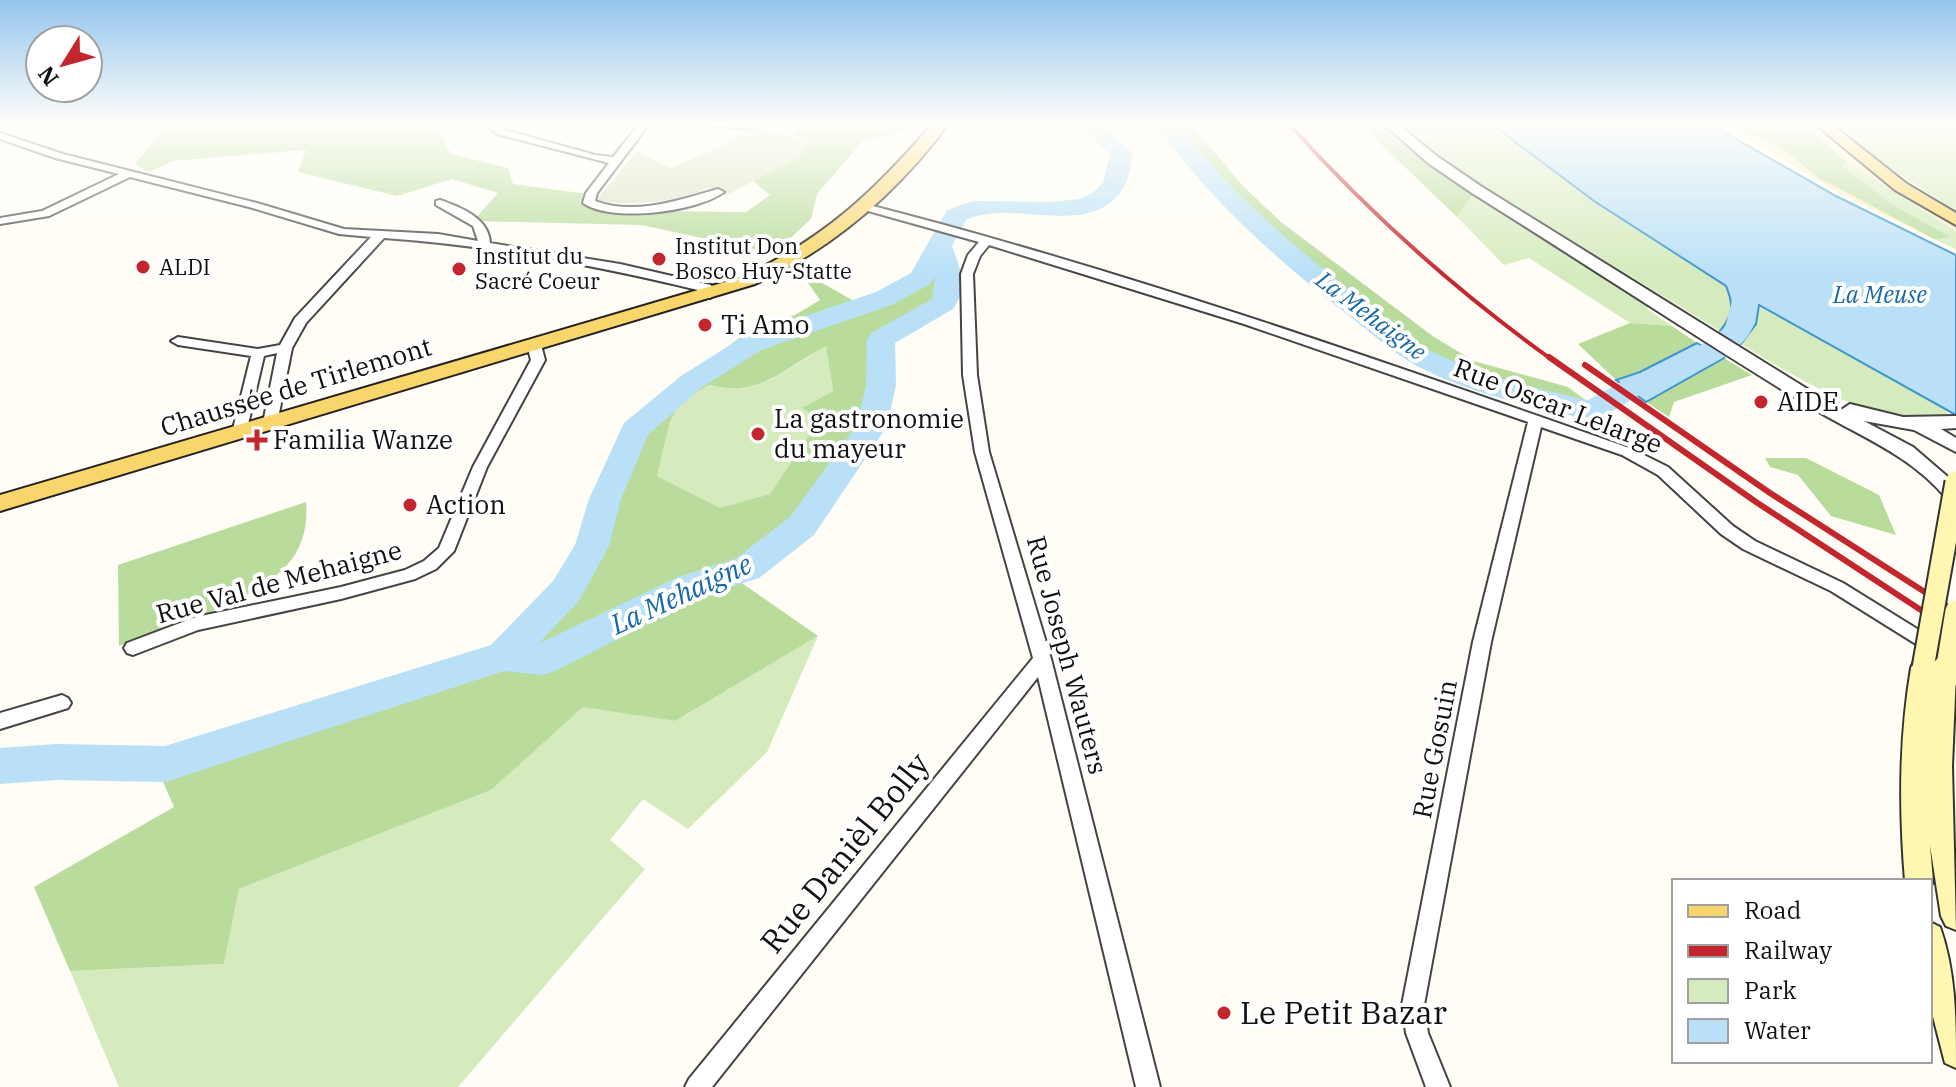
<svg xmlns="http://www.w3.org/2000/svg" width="1956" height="1087" viewBox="0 0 1956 1087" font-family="'IBM Plex Serif',serif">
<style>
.green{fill:#d5ebbd}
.forest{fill:#b9dc9c;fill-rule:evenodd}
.sand{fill:#fbeec1}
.cemetery{fill:#d9e3c4}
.water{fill:#b9e0f7;stroke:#3f96cf;stroke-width:2}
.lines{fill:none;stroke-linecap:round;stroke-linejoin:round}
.river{fill:#b9e0f7;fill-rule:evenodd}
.minor-casing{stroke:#444;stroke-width:4}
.tertiary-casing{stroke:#444;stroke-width:4}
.secondary-casing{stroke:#333;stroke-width:4}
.primary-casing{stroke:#222;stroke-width:4}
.minor{fill:#fff;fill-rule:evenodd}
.tertiary{fill:#fff;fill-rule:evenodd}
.secondary{fill:#fff6b0;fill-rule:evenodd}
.primary{fill:#f9d66b;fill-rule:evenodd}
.rail-far1{stroke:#c4262e;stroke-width:4}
.rail{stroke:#c4262e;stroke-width:6}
.secondary-bridge-far1-casing{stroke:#333;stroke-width:25;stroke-linecap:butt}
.secondary-bridge-casing{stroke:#333;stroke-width:32;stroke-linecap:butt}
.secondary-bridge-far1{stroke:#fff6b0;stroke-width:21}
.secondary-bridge{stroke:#fff6b0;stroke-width:28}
.poi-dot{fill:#c4262e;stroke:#fff;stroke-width:3}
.labels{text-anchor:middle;stroke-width:8;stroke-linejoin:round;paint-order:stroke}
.far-poi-label{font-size:22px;fill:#111;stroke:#fff;text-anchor:start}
.far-water-label{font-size:24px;font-style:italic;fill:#1768a6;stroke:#fff}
.poi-label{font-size:26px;fill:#111;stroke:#fff;text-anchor:start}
.street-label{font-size:26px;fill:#111;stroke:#fff}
.water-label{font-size:28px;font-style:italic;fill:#1768a6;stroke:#fff}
.near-street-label{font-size:32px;fill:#111;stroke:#fff}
.near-poi-label{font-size:32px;fill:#111;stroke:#fff;text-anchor:start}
</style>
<rect width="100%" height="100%" fill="#fffdf5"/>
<path class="green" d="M1396,123H1490L1594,201L1726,286C1734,305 1733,315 1720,331L1437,158Z
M1833,123H1956V211L1867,153Z
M1847,162L1956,231V249L1934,239L1948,236L1890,203L1840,165Z
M1473,194L1650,306L1647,309L1672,326L1630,323L1529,258L1504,265L1457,217Z
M1758,304L1948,410L1946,414C1894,440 1785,371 1741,344L1750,334Z
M826,345L833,391L803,408L821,419L770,494L720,509L657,476L670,422L679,404L709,385C756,399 788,369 826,345Z
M818,636L767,752L688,829L643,799L610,840L645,869L458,1087H119L70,971L224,964L239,889L491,790L583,706L675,721Z"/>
<path class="forest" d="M168,123H407L439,133L451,154L508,168L513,184L588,194V202L619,208L630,215L650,211L746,212L770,195L753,181L799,157L807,138L793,135L803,123H912L906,131L862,142L817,194L811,219L784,244L787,256L641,225L473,221L498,193L452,179L397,196L298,172L306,150L172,161L149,172L135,164Z
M1159,123H1194L1193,126L1242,185L1281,222L1434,337L1474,361L1568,387L1596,408L1590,410C1533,398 1473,386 1420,360C1399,350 1380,331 1362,317C1288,261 1212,199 1159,123Z
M1359,123H1381L1427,162L1473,194L1457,217Z
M1735,128L1810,130L1847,162L1841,165L1890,203L1950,237L1934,239L1817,177L1778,145Z
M940,247L950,281L944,303L881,339L889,349L881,425L800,534L739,581L818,636L675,721L583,707L491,790L239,889L224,964L70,971L34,887L174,807L160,775L189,743L489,647L557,591L584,537L603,473L623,435L701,367L751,329L795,315L820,300L808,283L817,280L861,305C904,292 916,286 940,247ZM826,346L833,391L802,408L820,419L770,494L720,508L657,476L670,422L679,404L709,385C759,399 786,367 826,346Z
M1630,323L1672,326L1697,343L1640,372L1616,380L1578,344Z
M1724,358L1752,375L1674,402L1669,417L1646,402Z
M1765,458H1806L1879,495L1896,535L1831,516L1798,475L1770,467Z
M306,502C308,524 303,548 287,565C253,603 166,629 119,646L118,565Z"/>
<path class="sand" d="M1729,127L1778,145L1817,177L1934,239L1841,194Z
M1810,130H1817L1891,188L1956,228V231L1847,162Z"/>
<path class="cemetery" d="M754,127L812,141L799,157L725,196L709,188C672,204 635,204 595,202L637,151L670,168L721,146Z"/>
<path class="water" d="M1490,123H1708L1836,196L1956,255V415L1759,305L1756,324L1741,344L1720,331C1733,315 1734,305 1726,286L1594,201Z
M1697,343L1724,358L1646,402L1616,380L1640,372Z"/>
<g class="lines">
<path class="river" d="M1079,123H1102L1133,154C1131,164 1130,176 1125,185C1093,243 1013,197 966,220L952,246C960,267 968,288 953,309L895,343L896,385L887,426L814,535L759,578L702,596L555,671L542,675L504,671L165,782L56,780L0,784V748L56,744L165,746L491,645L553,581L575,545L589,499L624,423L681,376L741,338L876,292L911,273L947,210L973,201L1049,202L1080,199L1094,192L1103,182L1110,155ZM935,276L932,299L871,333L867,339L866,385L857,425L790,517L735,559L678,577L538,644L579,601L609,546L621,499L648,435L701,388L761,350L894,304L930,284Z
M1155,123H1177C1231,195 1300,252 1372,307C1391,322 1409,339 1431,351C1480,376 1534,388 1588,400L1630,377L1681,359L1725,328L1735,289H1753C1759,297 1757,304 1756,313C1754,357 1683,375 1651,389C1630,399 1613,414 1590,420C1535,407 1478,396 1427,371C1397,357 1374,335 1348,315C1276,259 1208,199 1155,123Z"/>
<g class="minor-casing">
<path id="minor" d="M484,123H495L505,130L595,155L613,157L640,123H650L597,193L595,201C635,216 679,200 718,189L724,192C697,212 611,223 583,203L586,193L609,163L497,134Z
M711,123H753L760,126L755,129L716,126Z
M0,133L63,154L257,203L344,229L438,234L478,241L473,226L436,205V201L440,200C460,207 489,218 490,243L620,264L711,285L716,294L710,298L706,297L702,291C598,266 491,245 384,238L306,323L292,348L277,423L270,428L263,423L277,353L264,356L246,433L239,438L232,433L251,356L178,345L171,341L178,337L258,349L280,345L295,318L371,237L339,234L249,207L130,177L49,216L0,224V218L42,211L119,174L55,158L0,139Z
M865,204C1124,270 1379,360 1632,449L1668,467L1733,526L1755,541L1843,583L1956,653V669L1831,591L1743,549L1721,534L1658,475L1622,455L1541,427L1491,642L1424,1005L1428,1033L1450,1087H1426L1406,1033L1402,1005L1473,642L1528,422L1244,324L989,245L980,256L973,274L977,375L989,452L1051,659L1160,1087H1136L1038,677L712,1087H685L689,1079L1033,658L975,452L963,375L961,274L968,255L979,242L861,209L859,207Z
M534,341L541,345L545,360L487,467L454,551L436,569L415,579L341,599L198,630L133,655L127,653L124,648L127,643L196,617L341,587L405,570L424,561L439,548L473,467L531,360L527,345Z
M62,695L68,698L71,703L68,708L0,729V713Z"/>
</g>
<g class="tertiary-casing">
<path id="tertiary" d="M1383,123H1396L1438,157L1482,187L1838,408L1841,410L1850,404L1903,417L1956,416V428L1941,429L1956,438V452L1914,430L1864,421L1913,447L1956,484V500L1947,499C1909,453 1856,435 1807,405C1694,336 1584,263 1472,193L1428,163Z"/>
</g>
<g class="secondary-casing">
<path id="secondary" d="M1923,658L1932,661L1935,672L1945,666L1954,669L1956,673L1952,766L1956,930L1946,926L1941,916L1930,845L1933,881L1930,888V881H1905C1899,809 1899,739 1911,668L1914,661Z
M1930,922L1940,927C1956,972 1956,1020 1956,1068L1945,1063L1930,1005Z"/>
</g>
<g class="primary-casing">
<path id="primary" d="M933,123H949C897,193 834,248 755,284L0,511V495L742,277C824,239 875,191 933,123Z
M1814,123H1830L1907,184L1956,213V225L1895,190Z"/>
</g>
<use href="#minor" class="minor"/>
<use href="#tertiary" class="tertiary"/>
<use href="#secondary" class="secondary"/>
<use href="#primary" class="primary"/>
<path class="rail-far1" d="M1288,123C1368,212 1455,290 1551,359"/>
<path class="rail" d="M1549,357L1756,502L1956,633
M1585,365L1770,493L1956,612"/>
<g class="secondary-bridge-far1-casing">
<path id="secondary-bridge-far1" d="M1923,668L1956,482
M1946,672L1956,611"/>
</g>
<g class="secondary-bridge-casing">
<path id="secondary-bridge" d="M1945,676L1946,670"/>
</g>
<use href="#secondary-bridge-far1" class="secondary-bridge-far1"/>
<use href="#secondary-bridge" class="secondary-bridge"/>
</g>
<linearGradient id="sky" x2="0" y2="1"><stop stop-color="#95c6ee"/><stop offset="0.45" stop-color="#fffefa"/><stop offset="1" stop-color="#fffefa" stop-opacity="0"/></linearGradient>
<rect width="1956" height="275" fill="url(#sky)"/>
<g class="poi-dot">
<circle cx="659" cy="259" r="8"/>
<circle cx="143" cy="267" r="8"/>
<circle cx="459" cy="269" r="8"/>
<circle cx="705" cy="325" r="8"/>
<circle cx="1761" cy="402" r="8"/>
<circle cx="758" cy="434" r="8"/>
<path d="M253 428h8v8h8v8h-8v8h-8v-8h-8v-8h8z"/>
<circle cx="410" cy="505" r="8"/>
<circle cx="1224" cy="1013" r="8"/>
</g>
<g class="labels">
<g class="far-poi-label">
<text x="675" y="254">Institut Don<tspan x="675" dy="25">Bosco Huy-Statte</tspan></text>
<text x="475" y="264">Institut du<tspan x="475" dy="25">Sacré Coeur</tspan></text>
<text x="159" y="275">ALDI</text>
</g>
<g class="far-water-label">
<text x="1880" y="303">La Meuse</text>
<text transform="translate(1371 316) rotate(37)" y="8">La Mehaigne</text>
</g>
<g class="poi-label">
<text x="721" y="334">Ti Amo</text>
<text x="1777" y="411">AIDE</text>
<text x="774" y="428">La gastronomie<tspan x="774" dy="30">du mayeur</tspan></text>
<text x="273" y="449">Familia Wanze</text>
<text x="426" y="514">Action</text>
</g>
<g class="street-label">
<text transform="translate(296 387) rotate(-17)" y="9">Chaussée de Tirlemont</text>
<text transform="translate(1558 406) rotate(21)" y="9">Rue Oscar Lelarge</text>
<text transform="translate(279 582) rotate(-15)" y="9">Rue Val de Mehaigne</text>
<text transform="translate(1067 655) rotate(75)" y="9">Rue Joseph Wauters</text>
<text transform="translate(1435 749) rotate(-79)" y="9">Rue Gosuin</text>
</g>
<g class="water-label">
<text transform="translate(681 594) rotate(-25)" y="10">La Mehaigne</text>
</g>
<g class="near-street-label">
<text transform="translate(845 853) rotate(-51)" y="11">Rue Danièl Bolly</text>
</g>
<g class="near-poi-label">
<text x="1240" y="1024">Le Petit Bazar</text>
</g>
</g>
<rect x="1672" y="879" width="260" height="184" fill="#ffffff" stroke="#a0a0a0" stroke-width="2"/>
<rect x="1688" y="905" width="40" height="12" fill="#f9d66b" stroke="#a0a0a0" stroke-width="2"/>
<text x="1744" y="919" font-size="24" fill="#111111">Road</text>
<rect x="1688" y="945" width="40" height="12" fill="#c4262e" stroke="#a0a0a0" stroke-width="2"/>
<text x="1744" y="959" font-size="24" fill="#111111">Railway</text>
<rect x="1688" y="979" width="40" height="24" fill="#d5ebbd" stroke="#a0a0a0" stroke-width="2"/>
<text x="1744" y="999" font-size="24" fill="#111111">Park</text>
<rect x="1688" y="1019" width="40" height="24" fill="#b9e0f7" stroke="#a0a0a0" stroke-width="2"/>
<text x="1744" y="1039" font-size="24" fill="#111111">Water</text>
<g transform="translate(64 64) rotate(233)"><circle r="38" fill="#ffffff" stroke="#a0a0a0" stroke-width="2"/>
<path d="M0-6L14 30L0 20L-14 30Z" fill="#c4262e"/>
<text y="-12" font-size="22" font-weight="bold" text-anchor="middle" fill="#111111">N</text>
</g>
</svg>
